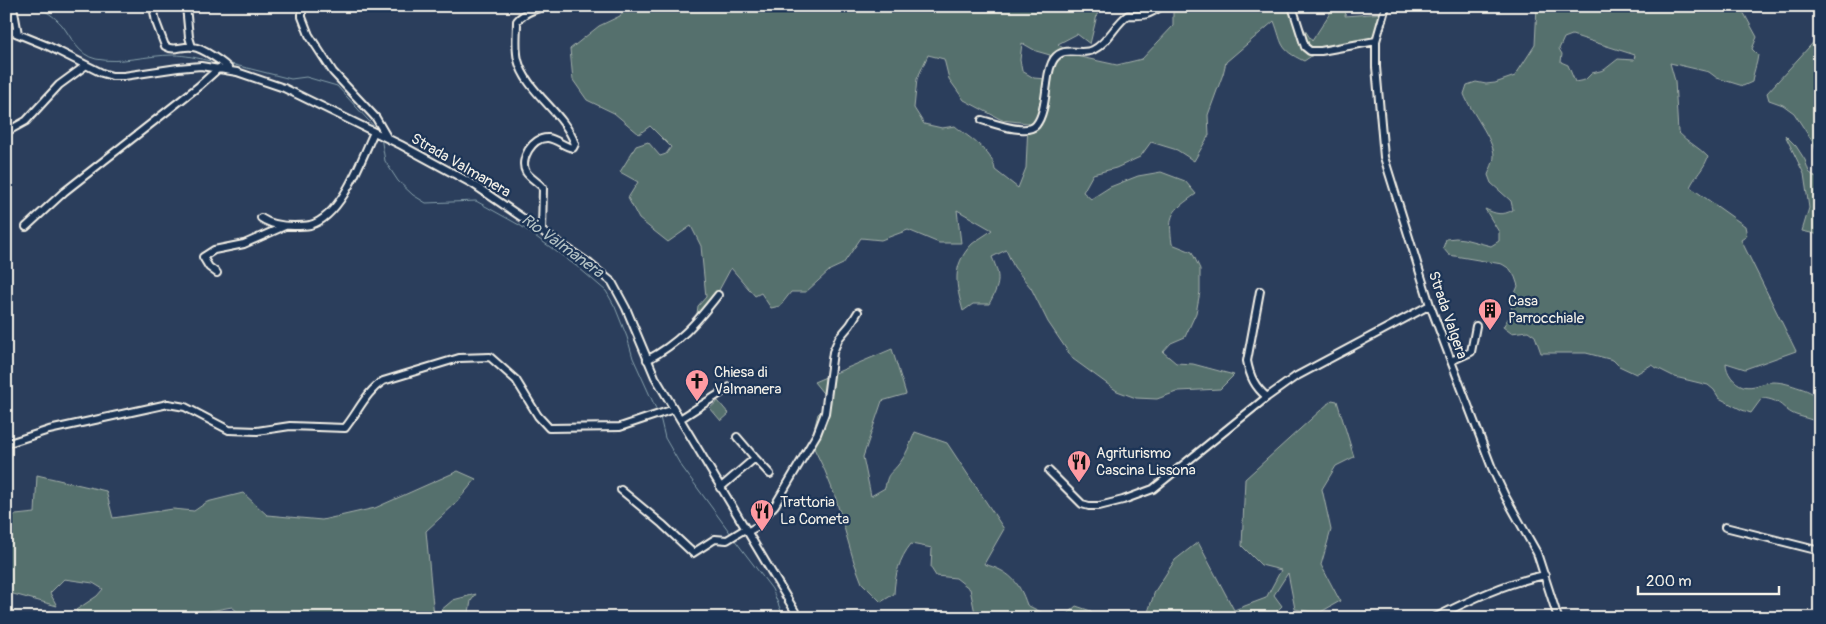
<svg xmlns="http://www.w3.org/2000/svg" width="1826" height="624" viewBox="0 0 1826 624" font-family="Pangolin,sans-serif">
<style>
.green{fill:#55706d;stroke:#a4b0aa;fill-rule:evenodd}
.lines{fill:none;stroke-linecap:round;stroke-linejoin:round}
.stream{stroke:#87a0ab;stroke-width:1}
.minor-casing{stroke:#f4f1e8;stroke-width:10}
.minor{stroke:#1d3557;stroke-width:6}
.labels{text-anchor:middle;stroke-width:4.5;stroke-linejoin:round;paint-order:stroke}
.street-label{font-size:15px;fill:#f4f1e8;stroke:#1d3557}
.poi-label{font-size:15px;fill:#f4f1e8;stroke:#1d3557;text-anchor:start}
.water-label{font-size:16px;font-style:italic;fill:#b4c2c4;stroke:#1d3557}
</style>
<rect width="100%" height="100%" fill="#2b3e5c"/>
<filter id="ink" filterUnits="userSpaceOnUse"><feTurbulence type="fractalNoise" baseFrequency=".02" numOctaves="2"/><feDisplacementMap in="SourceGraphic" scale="10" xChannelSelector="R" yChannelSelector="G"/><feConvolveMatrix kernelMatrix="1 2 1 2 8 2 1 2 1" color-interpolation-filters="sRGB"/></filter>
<g filter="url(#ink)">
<path class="green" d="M626,6H1096L1098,11L1090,44L1077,34L1058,44L1071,55L1117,65L1142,59L1173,26V10L1176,6H1292L1295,15L1312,41L1330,13V6H1347L1345,16L1382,13L1374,39L1322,49L1304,61C1278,49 1283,44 1274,21L1226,62L1223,74L1208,115L1209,135L1194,161L1177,150L1151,142L1140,157L1116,168L1093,174L1083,192L1091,199L1110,187L1138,176L1161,172L1185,181L1196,194C1171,212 1168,213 1172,244L1192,252L1200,269V292L1196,313L1185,337L1171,343L1163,352L1176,363L1193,364L1234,375L1220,389L1179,391L1157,399L1136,398L1117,391L1073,359L1048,322L1031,288L1014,267L1006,250L992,257C1001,278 1000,284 989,304H973L963,311C956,285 951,266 972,244C978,239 986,235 992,230L957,210L961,243H939L908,230L881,240L861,238L843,264L830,270L806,292H791L780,306L771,308L761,293L755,296L731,268L717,294L696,321L698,306L706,297L701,246L691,226L668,242L639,219L628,198L638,182L620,172L636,146L648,142L660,156L666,154L671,147L650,126L639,134L614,113L587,100L573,80L570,49L599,26L620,16ZM1022,43L1036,51L1050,55L1046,79L1034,78L1022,71L1020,60ZM928,55L944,59L949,79L964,100L1002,120L1028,123L1026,168L1018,188L995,170C993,151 969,138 955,126L942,128L924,124L914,108L917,79Z
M1537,6H1740L1757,37L1752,49L1758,55C1757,65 1753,72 1752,82L1743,86L1717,78L1709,72L1670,63L1675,81L1678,132C1687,142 1699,147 1708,157C1704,169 1695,176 1690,187L1745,226L1747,236L1741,240L1796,351L1745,369L1726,363C1726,373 1734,383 1743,386C1754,389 1763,382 1773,382C1783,382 1791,385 1800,388C1819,394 1826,402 1812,420C1807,418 1801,417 1796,415C1782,410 1783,400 1762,398L1751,413L1742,410L1719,398L1714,390L1708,385L1675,377L1651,365L1636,374L1619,366L1613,360L1586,353H1541L1535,336L1528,331L1511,333L1503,327L1512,312L1511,303L1518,286L1515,277L1510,269L1502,264L1449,255L1443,248L1446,239L1456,238L1464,239L1491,246L1499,241V232L1485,209C1496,214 1502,216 1513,210L1511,201L1491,183L1488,175C1490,169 1494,162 1494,156C1494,139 1470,111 1464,94L1467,85L1476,82L1486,84L1495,83L1515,76L1535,45ZM1572,35L1635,55L1634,60L1618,59L1604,70L1592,73L1585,80L1575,82L1568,65L1561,62L1562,54L1559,49L1564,38Z
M1820,35V159L1818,158L1814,144L1794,113L1783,105L1769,100L1767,93Z
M1785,135L1796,146L1805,160L1809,172L1820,181V235L1802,231L1809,208L1804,174Z
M892,349L906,394L882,401L863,457L871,496L885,488C888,472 889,476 898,465C906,456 910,444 915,432L947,443L1004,529L984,564C1009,571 1019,581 1027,605L1045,614L1059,618H976L970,589L956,578L936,576L931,568L932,548L911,544C899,559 895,575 894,594L881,602L862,583L854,562L835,496L825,471L811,442L818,414L831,403L814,382Z
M1332,400L1337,401L1354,457L1336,466L1322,489L1331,530L1321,565L1340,601L1319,613L1295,609L1288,573L1274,595L1282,606L1270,618H1146L1155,591L1175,560L1198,542L1234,610L1266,598L1281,570L1261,565L1242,546L1245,479Z
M718,401L729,414L721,421L710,408Z
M458,471L476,479L455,504L426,531L434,616L453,600L476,594L471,601L468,618H245L232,607L210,611L206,618H80L76,610L97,596L103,589L93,583L64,579L50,593L57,606L6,592V516L35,513L37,475L106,491L113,518L173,509L194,511L207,502L243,493L267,515L322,520L375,508Z
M1076,606L1091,611L1096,618H1062Z"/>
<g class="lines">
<path class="stream" d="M34,6C45,10 54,16 62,25C72,38 78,55 96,59C121,64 147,55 173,55C185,55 198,58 210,61
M231,64L291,79L306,77L337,86L378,131
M381,137L385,161L398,181L413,195L426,203L476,201L521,226L579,268L606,291L615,307L627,337L633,358L657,411
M660,417L665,438L680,464L731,534
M734,539L772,589L784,618"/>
<g class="minor-casing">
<path id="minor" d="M13,6L18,34
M153,6L156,22L165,46C175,52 182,45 193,47C202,48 225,63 230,70
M186,6L189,37L192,47
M302,6V17L309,35L333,72L376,118L387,137
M1292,6L1305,47L1310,51H1321L1376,41
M1386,6L1376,41V67L1384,157L1430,305L1451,361L1492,468L1505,496L1537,553L1558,618
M6,29L50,47L102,73L112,76H124L178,68L201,66L237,72L284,88L401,145L473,184L590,264L612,282L626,308L655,377L799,618
M982,120C993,123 1027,136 1036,125C1044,115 1045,97 1047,84C1048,76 1049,66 1054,59C1064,45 1080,56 1093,50C1108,43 1115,24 1128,15C1145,16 1148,15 1162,6
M6,132L26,121L59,85L85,66
M261,218C271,225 282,226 294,226C299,226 305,226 310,225C342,216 361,160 374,132
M26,227L64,192L199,86L219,68
M542,231L543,188C538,182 530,178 526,172C519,160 532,137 548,138C557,139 564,147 573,148L575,144C564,112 526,92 518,60C515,47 517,34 517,21C526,11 537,8 550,6
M217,273L209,267L203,257L214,250L244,244L285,226
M1260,291L1247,361C1250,377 1255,387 1267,397L1295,377L1430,305
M647,360C679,343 696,323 718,295
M1451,361L1471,352L1476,326
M680,419L730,387
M6,444L49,430L168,404L185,407L229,430L257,431L290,426L345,428C358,412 366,392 383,381L459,358L490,357L516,380L538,416L549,428L620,427L674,409
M755,458L770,474
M1049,471L1082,504L1089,506H1099L1123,500L1153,489L1267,397
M720,488L755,458L737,437
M621,490L662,524L693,553L715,539L727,540L745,529
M1725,527L1820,551
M747,532L758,526L763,518L775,505L817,434L825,413L833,352L839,338L850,325L858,312
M1434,618C1470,600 1505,583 1545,575"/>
</g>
<use href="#minor" class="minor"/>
</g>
</g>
<defs>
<g id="building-pin" transform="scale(1.25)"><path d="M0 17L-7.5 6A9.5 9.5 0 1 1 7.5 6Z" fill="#ff9aa2" stroke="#1d3557"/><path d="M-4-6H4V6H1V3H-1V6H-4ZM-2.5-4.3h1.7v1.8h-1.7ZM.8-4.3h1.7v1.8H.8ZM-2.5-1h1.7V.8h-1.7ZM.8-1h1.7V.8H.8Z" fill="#111"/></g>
<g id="church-pin" transform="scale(1.25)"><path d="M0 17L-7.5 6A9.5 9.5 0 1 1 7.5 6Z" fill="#ff9aa2" stroke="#1d3557"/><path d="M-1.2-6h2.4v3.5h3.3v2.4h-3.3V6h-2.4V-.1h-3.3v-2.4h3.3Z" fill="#111"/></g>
<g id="restaurant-pin" transform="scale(1.25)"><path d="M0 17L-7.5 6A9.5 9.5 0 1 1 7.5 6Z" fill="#ff9aa2" stroke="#1d3557"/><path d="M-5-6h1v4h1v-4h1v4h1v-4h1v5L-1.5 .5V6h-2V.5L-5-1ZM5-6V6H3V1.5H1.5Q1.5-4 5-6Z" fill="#111"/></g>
</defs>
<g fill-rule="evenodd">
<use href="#building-pin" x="1490" y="310"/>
<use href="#church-pin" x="697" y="381"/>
<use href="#restaurant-pin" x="1079" y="462"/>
<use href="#restaurant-pin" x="762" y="511"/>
</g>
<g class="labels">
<g class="street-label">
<text transform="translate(461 165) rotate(30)" y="5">Strada Valmanera</text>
<text transform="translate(1448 315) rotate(71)" y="5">Strada Valgera</text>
</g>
<g class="poi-label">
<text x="1508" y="306">Casa<tspan x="1508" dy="17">Parrocchiale</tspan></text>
<text x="714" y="377">Chiesa di<tspan x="714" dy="17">Valmanera</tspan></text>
<text x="1096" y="458">Agriturismo<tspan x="1096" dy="17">Cascina Lissona</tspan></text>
<text x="780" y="507">Trattoria<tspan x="780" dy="17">La Cometa</tspan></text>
</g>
<g class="water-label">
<text transform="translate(563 245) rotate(36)" y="6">Rio Valmanera</text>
</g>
</g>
<rect width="1826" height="624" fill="none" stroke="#1d3557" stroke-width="25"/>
<rect x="12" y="12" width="1801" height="599" fill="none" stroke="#f4f1e8" stroke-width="2" filter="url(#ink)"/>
<path d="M1638 586v8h141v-8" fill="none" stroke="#f4f1e8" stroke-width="2.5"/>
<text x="1646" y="586" font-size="15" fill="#f4f1e8" stroke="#1d3557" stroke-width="4" paint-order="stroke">200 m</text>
</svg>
